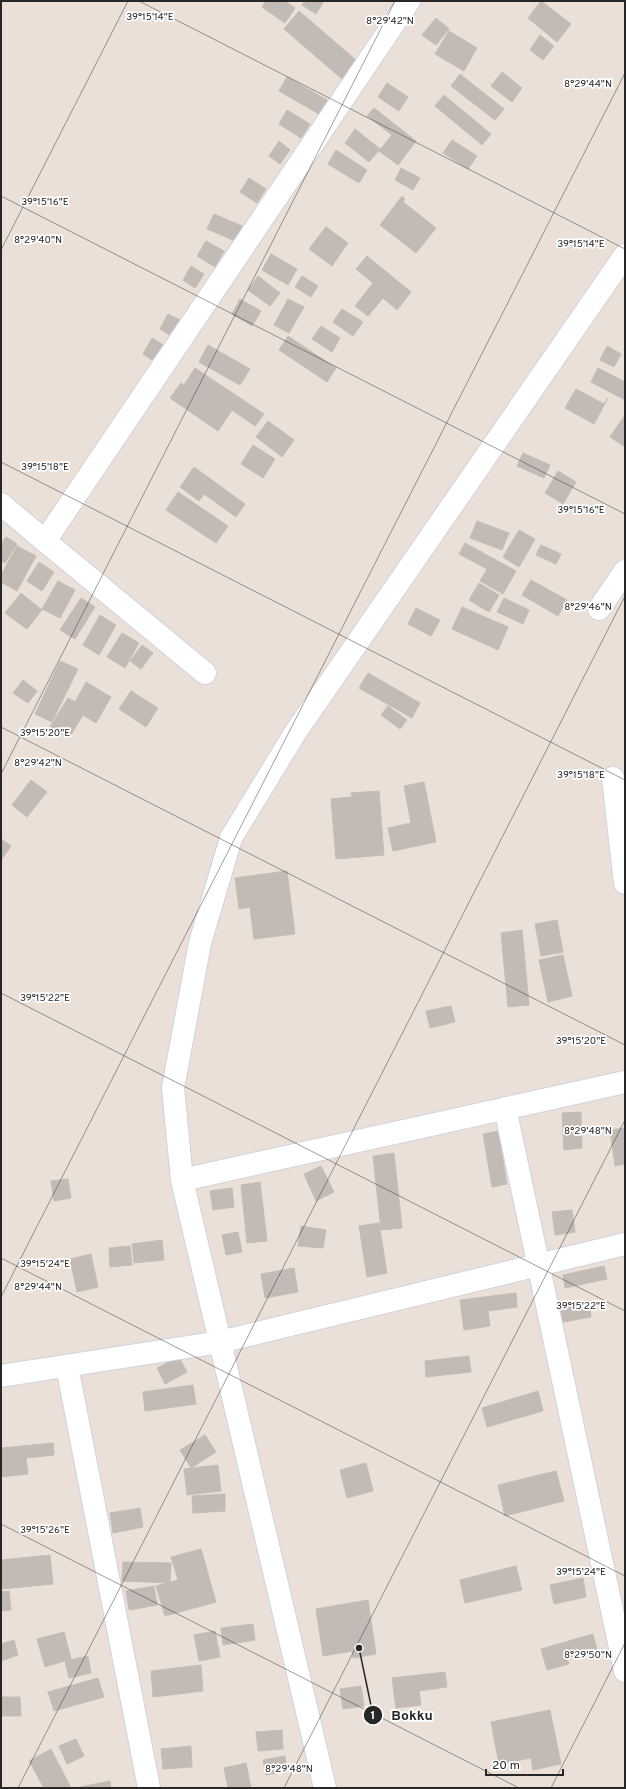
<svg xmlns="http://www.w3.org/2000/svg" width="626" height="1789" viewBox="0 0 626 1789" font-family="Overpass,sans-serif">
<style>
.building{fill:#c2bab5;stroke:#c5bcb2}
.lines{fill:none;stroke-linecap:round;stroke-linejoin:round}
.minor-casing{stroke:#cdd3e0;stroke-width:24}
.minor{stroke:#fff;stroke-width:22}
.ticks{fill:none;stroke:#272727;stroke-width:1;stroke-opacity:0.45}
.ticks-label{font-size:10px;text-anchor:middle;fill:#272727;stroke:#fff;stroke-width:3.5;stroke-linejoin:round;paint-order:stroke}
.leader{fill:none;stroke:#272727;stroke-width:1.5}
.callout-dot{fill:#272727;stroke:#fff;stroke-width:1.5}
.mark-label{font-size:12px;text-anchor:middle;font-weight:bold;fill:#fff}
.callout-label{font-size:14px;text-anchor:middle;font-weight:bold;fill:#272727;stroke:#fff;stroke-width:3.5;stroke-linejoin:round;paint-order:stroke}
</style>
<rect width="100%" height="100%" fill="#eae0d8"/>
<path class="building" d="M266,1H285L295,8L285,23L262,7Z
M305,1H324L316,14L302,5Z
M541,1L571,24L557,42L528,18Z
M299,11L357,61L342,79L284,29Z
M436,18L449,29L436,45L422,35Z
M449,31L477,48L464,71L435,54Z
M540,35L554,46L543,60L530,50Z
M502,72L522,88L512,102L491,86Z
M460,74L504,109L495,120L451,86Z
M287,77L327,100L319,114L279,91Z
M387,83L408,97L399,111L378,97Z
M444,95L491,134L482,145L435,106Z
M374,108L416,141L398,165L379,151L392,135L367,116Z
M287,110L310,124L301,138L279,124Z
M355,129L380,149L369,162L345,143Z
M452,140L477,156L468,169L443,153Z
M279,141L290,150L280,164L269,156Z
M336,150L367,170L359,183L328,164Z
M401,168L420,178L413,190L395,180Z
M249,178L266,189L257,203L240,192Z
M402,196L405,199L403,202L436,228L416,253L380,225Z
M214,214L242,226L235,241L207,229Z
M326,227L348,243L332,266L309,249Z
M206,241L224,251L215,267L197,256Z
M271,254L297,269L288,285L262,270Z
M367,256L411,292L397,310L383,298L368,316L355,306L373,283L356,269Z
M191,266L204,274L195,288L183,280Z
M258,276L280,293L270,306L248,290Z
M302,276L318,286L311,297L295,287Z
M240,299L261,311L252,326L232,314Z
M288,299L304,307L289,333L274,325Z
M342,309L363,322L353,336L333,322Z
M168,314L182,321L173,337L160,329Z
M321,326L340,338L332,352L312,339Z
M288,336L336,368L327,382L279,350Z
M152,338L167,347L157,363L143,354Z
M208,345L250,369L240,385L199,362Z
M607,346L621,354L614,367L600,360Z
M195,368L264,414L255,426L232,410L218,431L170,398L181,383L184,385Z
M598,368L625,382V400L591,382Z
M576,389L604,404L608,398L594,424L565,408Z
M625,415V447L610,437Z
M268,421L294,440L282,457L256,437Z
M253,445L275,459L263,478L241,464Z
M523,453L550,465L544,478L517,466Z
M194,467L245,504L236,517L204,494L199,501L180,487Z
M558,471L576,482L563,504L545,493Z
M178,492L228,526L216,543L166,510Z
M477,521L509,533L502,550L470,538Z
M519,530L535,539L519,567L503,557Z
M6,537L17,544L5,563L1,561V544Z
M465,543L516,571L503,594L480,581L487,569L459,554Z
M541,545L561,554L556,564L536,555Z
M17,546L36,556L17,591L1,582V575Z
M39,562L54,572L42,591L27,581Z
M531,580L567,600L558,616L522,595Z
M58,581L75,590L60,618L42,609Z
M479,583L499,595L489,612L469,600Z
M21,593L42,610L27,629L5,613Z
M81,598L95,607L75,639L60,630Z
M504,598L529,610L523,624L497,612Z
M462,607L508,627L498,650L452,629Z
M416,608L440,620L431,636L408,624Z
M100,615L116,625L99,655L83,645Z
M122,633L139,643L125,668L107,657Z
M142,645L153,653L141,669L130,661Z
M60,661L78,669L52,722L35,714Z
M368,673L420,703L412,718L359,688Z
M23,680L37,691L28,703L13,693Z
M86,682L111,697L96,723L83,715L69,738L50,727L68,698L75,702Z
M131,691L158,708L146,727L119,709Z
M388,706L407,720L400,729L381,715Z
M31,780L47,792L27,817L12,805Z
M424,782L436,842L393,851L388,828L411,823L404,786Z
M379,791L384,855L336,859L331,799L352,797L351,793Z
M1,839L11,846L1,860Z
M287,871L295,934L254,939L250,907L239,909L235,878Z
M557,920L563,952L541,956L535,924Z
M522,930L529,1005L508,1007L501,933Z
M563,955L572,996L548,1002L539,960Z
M451,1006L455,1022L430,1028L426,1011Z
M581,1112L582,1148L564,1150L562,1113Z
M625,1128V1164L615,1166L610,1130Z
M498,1131L507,1184L492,1187L483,1134Z
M394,1153L402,1228L381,1230L373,1156Z
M321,1166L334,1192L316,1201L304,1174Z
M68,1179L71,1198L54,1201L51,1181Z
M260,1182L267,1241L247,1243L241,1185Z
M232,1188L234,1207L213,1210L210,1191Z
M572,1210L575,1232L555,1235L552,1212Z
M379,1223L387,1273L367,1277L359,1226Z
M301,1226L326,1230L323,1248L298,1246Z
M238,1232L242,1252L226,1255L222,1235Z
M162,1240L164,1260L134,1263L132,1244Z
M130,1246L132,1265L110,1267L109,1248Z
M91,1254L98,1287L77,1292L70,1259Z
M604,1266L607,1279L565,1288L563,1275Z
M294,1268L298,1292L265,1298L261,1274Z
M516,1293L517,1307L488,1311L490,1326L464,1330L460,1300Z
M589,1300L591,1317L558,1323L555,1306Z
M469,1356L471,1372L426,1377L425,1361Z
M179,1357L187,1372L165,1384L157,1368Z
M193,1385L196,1404L145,1411L143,1392Z
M538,1391L543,1411L487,1427L482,1408Z
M205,1435L216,1452L191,1468L180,1450Z
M53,1443L54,1455L26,1458L28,1474L1,1477V1448Z
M366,1463L373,1491L347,1498L340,1470Z
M218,1465L221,1491L187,1495L184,1469Z
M556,1471L564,1501L505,1516L498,1485Z
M225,1494V1511L193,1513L192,1496Z
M140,1508L143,1527L113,1533L110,1513Z
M201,1549L216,1602L165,1616L156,1586L178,1580L171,1557Z
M50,1555L53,1584L1,1589V1560Z
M123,1562L171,1563L170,1583L122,1581Z
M516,1566L522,1590L465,1603L460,1580Z
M583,1578L586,1597L554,1604L550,1585Z
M154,1586L157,1605L129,1610L126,1591Z
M9,1591L11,1610L1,1611V1592Z
M368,1600L376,1654L353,1658L352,1651L323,1656L316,1609Z
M253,1624L255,1640L223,1645L221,1628Z
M215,1631L220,1657L199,1661L194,1635Z
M64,1632L71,1659L45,1667L37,1639Z
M593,1634L597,1650L567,1658L569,1664L547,1670L541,1649Z
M14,1640L18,1655L1,1661V1644Z
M88,1656L91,1673L69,1678L65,1661Z
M201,1665L203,1691L153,1697L151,1671Z
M445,1672L447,1687L419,1691L421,1705L396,1708L392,1678Z
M98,1678L104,1697L54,1711L48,1692Z
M361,1686L364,1706L343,1709L340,1689Z
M1,1697H20L21,1716H1Z
M550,1710L561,1764L533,1770L531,1758L499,1764L491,1722Z
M282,1730L283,1749L258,1751L256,1732Z
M76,1739L84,1756L67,1764L59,1746Z
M191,1746L192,1767L163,1769L161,1749Z
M51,1749L71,1788H44L29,1761Z
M285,1756L287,1771L266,1775L263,1760Z
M246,1763L251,1788H228L224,1768Z
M110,1781L111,1788H80V1787Z"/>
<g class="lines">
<g class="minor-casing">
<path id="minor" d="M1,504L45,541
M599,609L625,571
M205,673L45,541L409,1
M613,778L625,883
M505,1108L625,1671
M182,1180L625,1082
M67,1366L149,1788
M1,1376L220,1342L625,1244
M325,1788L182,1180L173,1088L200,943L231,838L295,733L625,255"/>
</g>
<use href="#minor" class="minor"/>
</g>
<path class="ticks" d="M139,1L625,249M1,196L625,514M1,250L128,1M1,462L625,780M1,727L625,1045M1,774L395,1M1,993L625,1311M1,1258L625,1576M1,1297L625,73M1,1524L519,1788M18,1788L625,596M284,1788L625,1120M551,1788L625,1643"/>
<g class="ticks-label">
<text x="150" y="20">39°15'14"E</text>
<text x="390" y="24">8°29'42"N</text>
<text x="588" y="87">8°29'44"N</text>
<text x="45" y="205">39°15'16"E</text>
<text x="38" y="243">8°29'40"N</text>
<text x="581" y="247">39°15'14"E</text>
<text x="45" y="470">39°15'18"E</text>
<text x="581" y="513">39°15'16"E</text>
<text x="588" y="610">8°29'46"N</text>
<text x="45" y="736">39°15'20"E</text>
<text x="38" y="766">8°29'42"N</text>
<text x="581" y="778">39°15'18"E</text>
<text x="45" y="1001">39°15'22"E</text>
<text x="581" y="1044">39°15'20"E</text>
<text x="588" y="1134">8°29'48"N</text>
<text x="45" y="1267">39°15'24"E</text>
<text x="38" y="1290">8°29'44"N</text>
<text x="581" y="1309">39°15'22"E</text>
<text x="45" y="1533">39°15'26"E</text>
<text x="581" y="1575">39°15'24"E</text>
<text x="588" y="1658">8°29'50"N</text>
<text x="289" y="1772">8°29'48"N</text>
</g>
<path class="leader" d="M359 1648L373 1715"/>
<g class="callout-dot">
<circle cx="359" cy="1648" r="4"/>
<circle cx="373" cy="1715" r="10"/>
</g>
<g class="mark-label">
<text x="373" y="1719">1</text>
</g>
<g class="callout-label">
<text x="412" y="1720">Bokku</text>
</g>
<rect width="626" height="1789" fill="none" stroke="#272727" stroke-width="4"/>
<path d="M486 1769v6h77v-6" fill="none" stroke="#272727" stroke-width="2"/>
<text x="492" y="1769" font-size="12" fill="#272727" stroke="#ffffff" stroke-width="3" paint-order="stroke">20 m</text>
</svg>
